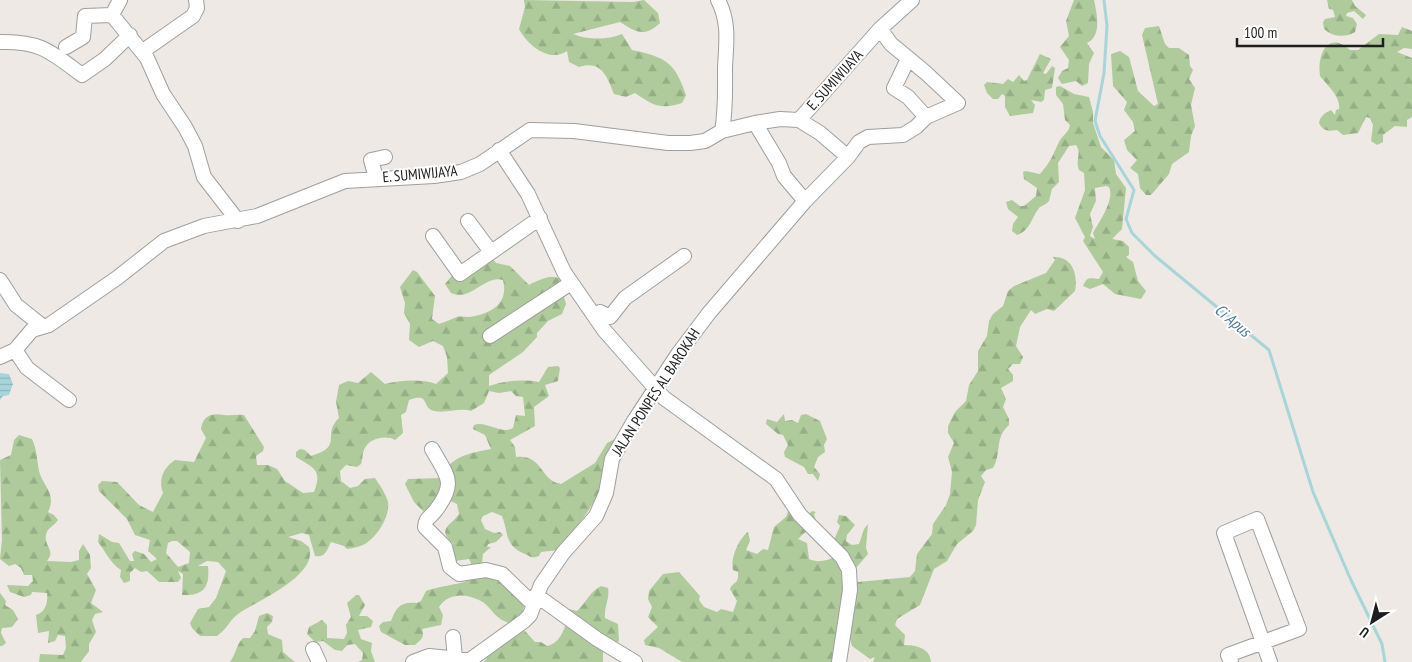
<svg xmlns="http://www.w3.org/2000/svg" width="1412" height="662" viewBox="0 0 1412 662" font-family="'PT Sans Narrow',sans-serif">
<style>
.forest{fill:url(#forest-firs);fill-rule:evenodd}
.water{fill:url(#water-rules)}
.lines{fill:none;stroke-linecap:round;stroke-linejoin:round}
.stream{stroke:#a7d5d9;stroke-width:3}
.minor-casing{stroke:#9f9f9f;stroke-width:16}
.minor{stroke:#fff;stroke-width:14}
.labels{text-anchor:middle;stroke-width:4;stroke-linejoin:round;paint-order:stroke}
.street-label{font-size:15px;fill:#1e1e1e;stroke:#fff}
.water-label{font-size:16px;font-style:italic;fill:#497b99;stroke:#fff}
</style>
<defs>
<pattern id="forest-firs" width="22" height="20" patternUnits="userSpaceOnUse" patternTransform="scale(1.25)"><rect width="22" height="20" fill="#afcb9b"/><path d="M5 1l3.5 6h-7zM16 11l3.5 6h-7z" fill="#96ae85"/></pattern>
<pattern id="water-rules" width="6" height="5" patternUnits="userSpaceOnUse" patternTransform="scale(1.25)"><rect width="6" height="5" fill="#a7d5d9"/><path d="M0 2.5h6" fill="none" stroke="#8fb6ba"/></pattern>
</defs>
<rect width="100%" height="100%" fill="#eee9e4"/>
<path class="forest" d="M524,0L633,2L644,0L658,13L660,23C644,38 636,32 620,22L573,34C588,40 607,40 622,34L632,50C665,57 675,62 686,95L682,103C659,110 653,105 635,93L626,97L614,94C607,76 601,60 579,67L569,62L567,51C550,63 528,46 519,29L525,7Z
M1074,0H1094C1097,14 1102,36 1087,43L1094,53L1089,64L1088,83L1082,86L1076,81L1062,84L1058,78L1062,71L1068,68L1069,60L1060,47L1069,36L1066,21Z
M1327,0H1352L1355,6L1366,15L1363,19L1354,11L1347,13L1346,16L1353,18L1357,24L1355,32C1345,38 1333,37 1324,29L1323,22L1325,19L1335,17L1333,10L1329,9Z
M1159,26L1165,44L1169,48H1179L1189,55L1190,66L1193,70L1189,79L1195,88L1191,105L1195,126L1191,136L1189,152L1172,164L1169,174L1151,195H1146L1140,188L1138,174L1130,168L1137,160L1127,150L1124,140L1135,131L1133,122L1124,110L1127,102L1113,86L1111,54L1120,51L1129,57L1138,91L1154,106L1158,104L1142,35L1145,28Z
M1402,27L1412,31V49L1404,48L1397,52L1412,58V117L1407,120V127L1395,126L1383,135V142L1377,145L1371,141L1373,125L1370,118L1366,117L1358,133L1343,135L1337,130C1329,131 1323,132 1319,123C1320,117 1324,113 1331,110L1335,115L1336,110L1339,109C1341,97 1327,85 1320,76C1317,54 1328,30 1350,50H1358L1379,34L1398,35Z
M1040,54L1051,59L1043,73L1046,74L1052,66L1055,68L1052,88L1045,90L1044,100L1041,102L1031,100L1035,105L1033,113L1010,116L1005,107V96L1002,94L998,99H993L987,93L984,85L987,82L1003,84L1008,79L1013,82L1019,75L1024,81L1027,80Z
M1060,86L1074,94L1089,97L1093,112V123L1101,147L1114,160L1116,174L1126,188L1122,229L1112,239L1123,241L1129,247V255L1126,257L1133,262L1138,281L1146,291L1141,299L1115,294L1103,284L1090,289L1083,286C1087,276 1090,278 1099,279L1103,272L1083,241L1085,237L1075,218L1085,190L1084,173L1079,170C1075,161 1082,153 1076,145L1069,146L1058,163L1059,182L1052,189L1049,201C1046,205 1042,205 1039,208C1031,218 1031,230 1017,235L1012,231L1013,224L1018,217L1008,209L1006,202L1012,200L1020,206H1024L1036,196L1037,188L1024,179L1023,172L1026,171L1040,174C1051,161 1051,159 1058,144C1061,136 1069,133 1070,125L1065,120L1063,104L1056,95V87ZM1106,186L1109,187C1115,200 1099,222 1093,233L1095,239L1090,236L1093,227L1090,214L1096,201L1095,188Z
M1053,257C1073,256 1078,275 1075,291L1054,311L1047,309L1035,314L1031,310L1020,327L1016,346L1023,357L1020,364H1013L1008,369L1013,375V381L1001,388L1006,399L1003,407L1009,419V425C994,438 1002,453 993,468L986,470L981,476L985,482L978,500L976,525L973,531L957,544L947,561L934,569L920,605L897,619L895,625L905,635L904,645C916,645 930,648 931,662H873L875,657L870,659L852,646L850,639L839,662H682L659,648L645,645L644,640L658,627L648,617L652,607L648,599L649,591L663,574L679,572L700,596L699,600L704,607L717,612L721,609L733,612L737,601L730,589C733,581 739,585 738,572L733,570C730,559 739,538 748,532L750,541L746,550L757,554L763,549L768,550L774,527L786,517L789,509L806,517L812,511L816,512L814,514L816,522L798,539L807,543L809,559C817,563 828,561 836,556L834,540L840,526L837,522L839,515L846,516L855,525L847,535L846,541L852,545L859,544L864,529L868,524L866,548L868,554L855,569L853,588L858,582L910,577L915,571L917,554L932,534L933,524L946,505L950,494L952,472L948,457L954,443L948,433V426L955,412L966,401L969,385L978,371V351L987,336L989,321L993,314L1003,306L1008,291L1014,286L1046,273L1055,260Z
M493,259L496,263L510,266L529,285C546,277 557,270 570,289L564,297L566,304L562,314L548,321L537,333V337L523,352L489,375V386C505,381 521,379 539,382L548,367L558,366L560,368L558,381L545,385L549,396L534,407L535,426L510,440L515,447L516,457C543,454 540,481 561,484L595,463L607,443L617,438C607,488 590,512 558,550L541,552L539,556C531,559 530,556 525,554C504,545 509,534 502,516L492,512L483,516L481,520L485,529L494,533L500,532L503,535L496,542L488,544L487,547H491L483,554L482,563L524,601C525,613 519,617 510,623C493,619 492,606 479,600C465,593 448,593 439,607L443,615L441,625L422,629C425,638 421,639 415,645H405L381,632L379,626L383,622L391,621C396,607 401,601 417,603L421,601L426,591C438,586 465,584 471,579C473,571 473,566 469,559L455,561L451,548L453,544C436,528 451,526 459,514L457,504L447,499L428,516L414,502L405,484L408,479L441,478C450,456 470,453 491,449L485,435L473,429L474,425C486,420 501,435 513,428L516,415L525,416L523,397L516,396L511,391L499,393L489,391L484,403L471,411C458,407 443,415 431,410C422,405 429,393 409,400L406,412L401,415L403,433L395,440C386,435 370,438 365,448C362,452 363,459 361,464L357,467L346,465L340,471L341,481L350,488L358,486L365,479L375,478C379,484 386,494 388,502C390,516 378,536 365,544C359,547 353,548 347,549L344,546L331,542C327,549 326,558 315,556L309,535L302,533L288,537L301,541L309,547C319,576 256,601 238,614C229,621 226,630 217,636H200L192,628L190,623L198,609L209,607L216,598L226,571L218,562L207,561L198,566H208C210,587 204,596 182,595L183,574L178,571L181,578L178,582H159L147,571L141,572L135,568L130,573V581L124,583L120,577L121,570C110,563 106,552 98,542L99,534L112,542L119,543L130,561H134L132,554L135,551L144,554L151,562L157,559L148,551L150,540L135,535L127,519L99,491L98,485L102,481L117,482L139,505L153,512L163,493C158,480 163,468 175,460L194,462L206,438L201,429C203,415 212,413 224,415C231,416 237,414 244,415L264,447L263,451L256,456L257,465H268L277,469L285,481L303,493L314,492C323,469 313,468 296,457V452L300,449L305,450L311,456C345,446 321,435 339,418L336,402L339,385L348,381L358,383L371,372L385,384C401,380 421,379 436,384L448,373L447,357L443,346L433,341L419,347L409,340L410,324L404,313L405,303L400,287L413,270L417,272L435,296L432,319L439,324C446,322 451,319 457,317C461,316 465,317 469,317C491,314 509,304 503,280C485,274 471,302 451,293L445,284L455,272ZM172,541H177L190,552L189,563L178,567L166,553L168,543Z
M784,414L785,421L792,420L798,423L801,415L806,414L820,421L827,439L824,445L825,452L818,457L814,467L820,474L818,481L813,474H808L804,467L785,457L784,452L788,445L783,435L778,434L766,424L767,419L777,422Z
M19,435L32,439C37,450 37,460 39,471C43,487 57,493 48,512L54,515L58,520C54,526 47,528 46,535C44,547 56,550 47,561L71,562L79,560V551L83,544L90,555L91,568L87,574L96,590L91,603L103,612L95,614L92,620L96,632L89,644V651L81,662H39L40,654L63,655L66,648L65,636L58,635L55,641L48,643L49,631L38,633L36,615C46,612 48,602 47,593L32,592L31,595L24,597L10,592L7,585L28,586L33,581L32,575H24L21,568L15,564L9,566L0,559L2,540L0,460L11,455L14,440Z
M601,586L608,588C610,598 604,607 605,618L618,624L619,641L603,649V662H484L492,650L518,628L525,631L535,642H541L547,646C563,643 567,621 569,609L577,611C586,603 590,591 601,586Z
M0,593L6,601L5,605L13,610L18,619L12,627L2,628L1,633L6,643L2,646H0Z
M356,595H359L365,605L359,616H367L373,621L371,627L358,630L361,639L372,643L371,651L375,662H358L362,660L363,653L355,644L347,645L342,651L335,650L323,641L315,642L307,634L309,627L322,620L327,625V638L344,639L347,633L346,625L351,617L347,603Z
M267,613L273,616L272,622L267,627L268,634L282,640L283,652L295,662H230C236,654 236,645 243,638H250L255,631L259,616Z"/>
<path class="water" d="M0,373L9,374L13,384L9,395L3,396L0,400Z"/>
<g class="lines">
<path class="stream" d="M1104,0L1107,26L1104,73L1095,121L1100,136L1134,190L1126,219L1132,233L1155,256L1269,350L1313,492L1350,578L1382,644L1385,662"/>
<g class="minor-casing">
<path id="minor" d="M718,0C730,23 726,44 725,68C725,90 726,109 722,131
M112,15L120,0
M0,42C41,41 51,52 82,75L105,59L130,35
M66,47L83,37L85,16L112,15L147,58L163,94L185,127L195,146L204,177L238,221
M143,51L193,16L197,8L196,0
M908,59L894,88L908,97L926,117
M799,120L820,133L848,157
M755,123L779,163L784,176L805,201
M499,150L528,194L564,272L604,330L664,398L776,479L800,515L842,557L849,570L850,590L839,662
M376,178L371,160L385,157
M468,221L491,252
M433,236L460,274L540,218
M0,280L16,305L41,325
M596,318L600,312L610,317L625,298L684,256
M490,336L571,283
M15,350L27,368L69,400
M0,357L15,350L32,330L49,325L117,278L164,241L204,226L257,216L345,181L434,176L461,172L480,164L530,130L574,131L668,143H690L705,141L722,131L755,123L780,119L799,120L880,29L912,0
M432,449C447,476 457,482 436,510C431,517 425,518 425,527L445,547L450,567L459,574L486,570L502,574L534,605
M536,595L597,639L635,662
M453,637L455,658
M313,649L319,662
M413,662L429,656L470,660L524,621L530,615L541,585L563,553L596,516L606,493L612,459L634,421L678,354L709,313L805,201L848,157L859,142L868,137L903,135L916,127L926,117L958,103L926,73L891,44L880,29
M1231,662L1228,655L1299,629L1257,519L1224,533L1270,662"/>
</g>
<use href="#minor" class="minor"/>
</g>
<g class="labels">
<g class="street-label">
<text transform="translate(835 80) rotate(-48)" y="5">E. SUMIWIJAYA</text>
<text transform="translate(420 174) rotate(-5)" y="5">E. SUMIWIJAYA</text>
<text transform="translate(656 392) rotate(-57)" y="5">JALAN PONPES AL BAROKAH</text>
</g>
<g class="water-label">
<text transform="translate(1233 320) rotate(40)" y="6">Ci Apus</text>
</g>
</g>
<g transform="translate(1372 622) rotate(216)" stroke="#ffffff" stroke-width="4" paint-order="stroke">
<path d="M0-4L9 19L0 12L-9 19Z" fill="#1e1e1e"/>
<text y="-8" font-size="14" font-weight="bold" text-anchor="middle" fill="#1e1e1e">U</text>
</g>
<path d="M1237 38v8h146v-8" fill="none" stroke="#1e1e1e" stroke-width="2.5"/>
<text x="1244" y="38" font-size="15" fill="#1e1e1e" stroke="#ffffff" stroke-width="4" paint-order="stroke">100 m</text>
</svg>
